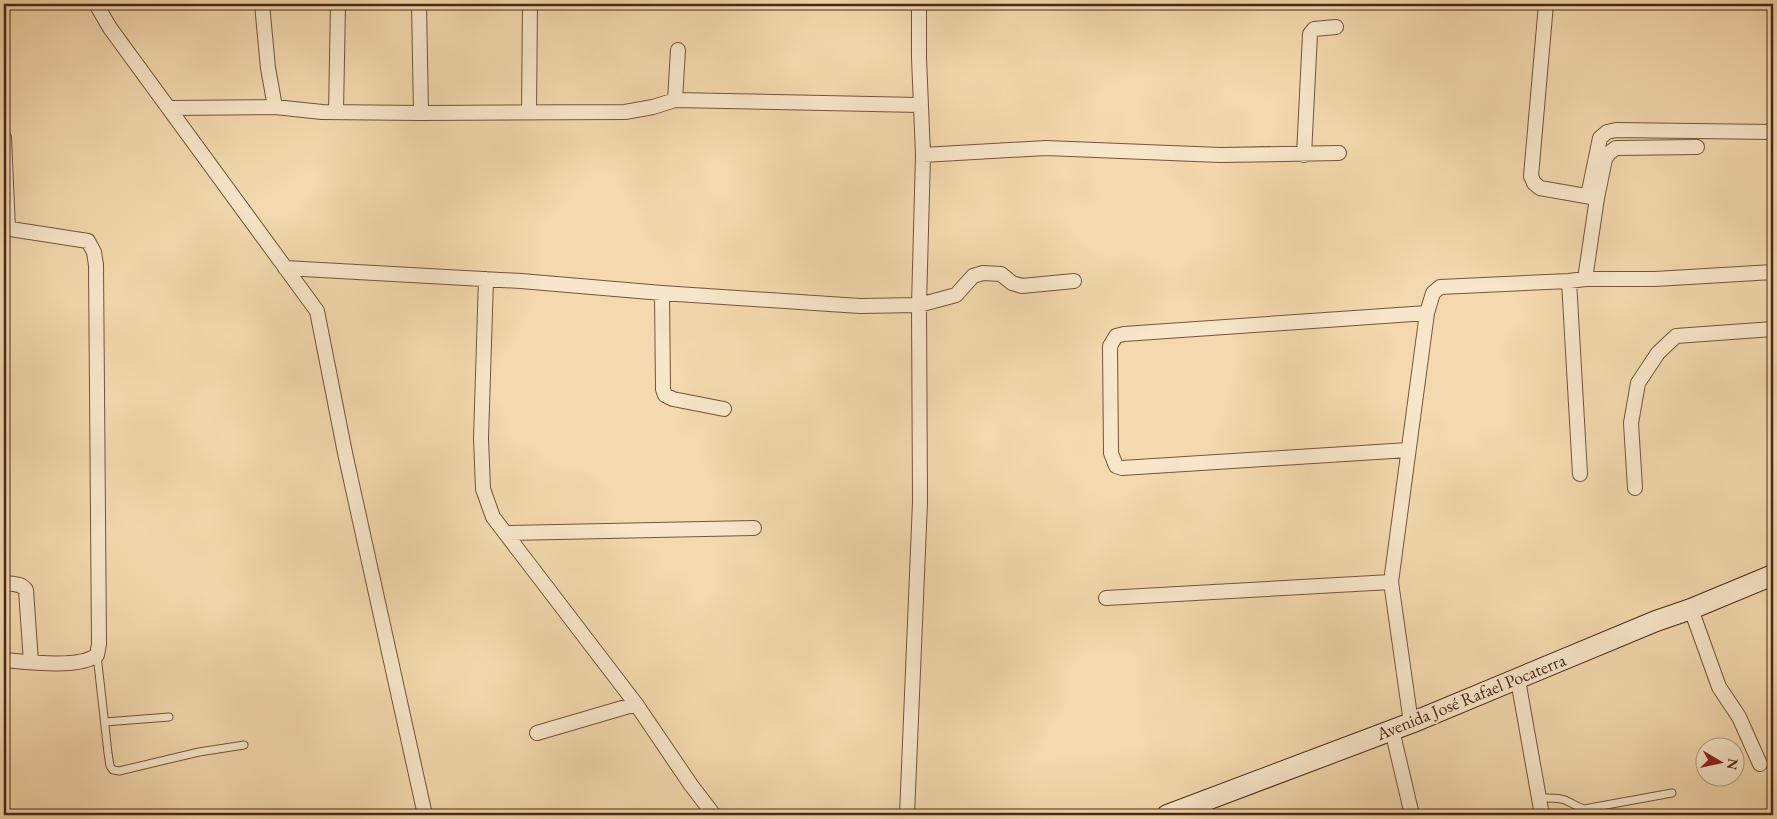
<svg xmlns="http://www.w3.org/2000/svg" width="1777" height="819" viewBox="0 0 1777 819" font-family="'EB Garamond',serif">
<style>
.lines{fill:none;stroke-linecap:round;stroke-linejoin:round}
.lane-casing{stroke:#74543c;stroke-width:9}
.street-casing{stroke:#74543c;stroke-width:16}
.secondary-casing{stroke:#4a2817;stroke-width:22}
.lane{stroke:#f7e6ca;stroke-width:7}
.street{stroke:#f7e6ca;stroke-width:14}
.secondary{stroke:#f7e6ca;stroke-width:20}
.labels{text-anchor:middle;stroke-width:4.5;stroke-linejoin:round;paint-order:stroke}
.street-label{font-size:18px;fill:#4a2817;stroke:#f7e6ca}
</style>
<rect width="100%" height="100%" fill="#f3d9ad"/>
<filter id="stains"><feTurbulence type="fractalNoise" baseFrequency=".004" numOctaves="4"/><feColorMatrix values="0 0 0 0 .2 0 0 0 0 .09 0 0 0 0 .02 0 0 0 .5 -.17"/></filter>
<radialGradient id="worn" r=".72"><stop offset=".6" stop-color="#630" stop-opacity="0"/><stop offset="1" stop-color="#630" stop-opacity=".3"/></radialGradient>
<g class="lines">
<g class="lane-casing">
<path id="lane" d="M97,655L108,753L110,766L113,770L119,771L199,752L244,745
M105,722L169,717
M1540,798C1548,798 1557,797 1565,800C1572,803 1577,807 1584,809L1672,793"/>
</g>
<g class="street-casing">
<path id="street" d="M96,4L110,28L317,311L345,453L425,815
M262,4L268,68L275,107
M419,4L421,113
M1546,4L1531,176L1534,183L1540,188L1597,198
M675,100L678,50
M169,108L275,107L322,112L421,113L625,112L653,107L675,100L920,105
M529,111L530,4
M336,112L338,4
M4,138L8,229
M923,155L1046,148L1220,155L1339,153
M1304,155L1310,34L1314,29L1336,27
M1588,196L1600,138L1607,132L1616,130L1773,132
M4,228L88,241L94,252L96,265L99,644L97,655C79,669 27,662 4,660
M285,268L521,281L662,293L860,306L919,305L956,295L973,276L983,273L1001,274L1012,283L1022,286L1074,281
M486,279L481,438L483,489L493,517L636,704L691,785L714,815
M1585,279L1597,198L1605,159L1609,153L1616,148L1697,147
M1569,281L1580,474
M662,293L663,389L665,395L673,399L724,409
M1408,450L1122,468L1116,466L1111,453L1110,346L1116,336L1124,334L1427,313
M1635,488L1631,423L1638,383L1658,353L1676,336L1773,329
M505,533L754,528
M5,583C13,584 21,583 26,590L31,662
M1106,598L1391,582
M1691,609L1719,687L1739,717L1760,764
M1518,680L1542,815
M1411,723L1391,582L1427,313L1433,293L1440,287L1569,281L1585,279H1655L1773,272
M1392,730L1412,815
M537,733L636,704
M907,815L920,502L919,305L923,155L919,58V4"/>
</g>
<g class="secondary-casing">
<path id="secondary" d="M1167,815L1411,723L1656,621L1691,609L1773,575"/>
</g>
<use href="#lane" class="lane"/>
<use href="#street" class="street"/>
<use href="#secondary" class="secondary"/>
</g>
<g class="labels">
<g class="street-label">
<text transform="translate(1471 697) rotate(-22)" y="6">Avenida José Rafael Pocaterra</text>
</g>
</g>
<rect width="1777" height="819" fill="none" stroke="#f3d9ad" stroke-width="20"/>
<rect x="5" y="5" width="1767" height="809" fill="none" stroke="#4a2817" stroke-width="2.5"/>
<rect x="10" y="10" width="1757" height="799" fill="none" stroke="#4a2817"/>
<g transform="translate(1720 762) rotate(99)"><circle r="24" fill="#f7e6ca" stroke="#b29a82"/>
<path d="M0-4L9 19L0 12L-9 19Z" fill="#8f2418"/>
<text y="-8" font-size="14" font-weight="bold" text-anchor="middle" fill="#4a2817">N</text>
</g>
<rect width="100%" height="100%" filter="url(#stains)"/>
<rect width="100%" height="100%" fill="url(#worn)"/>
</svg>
